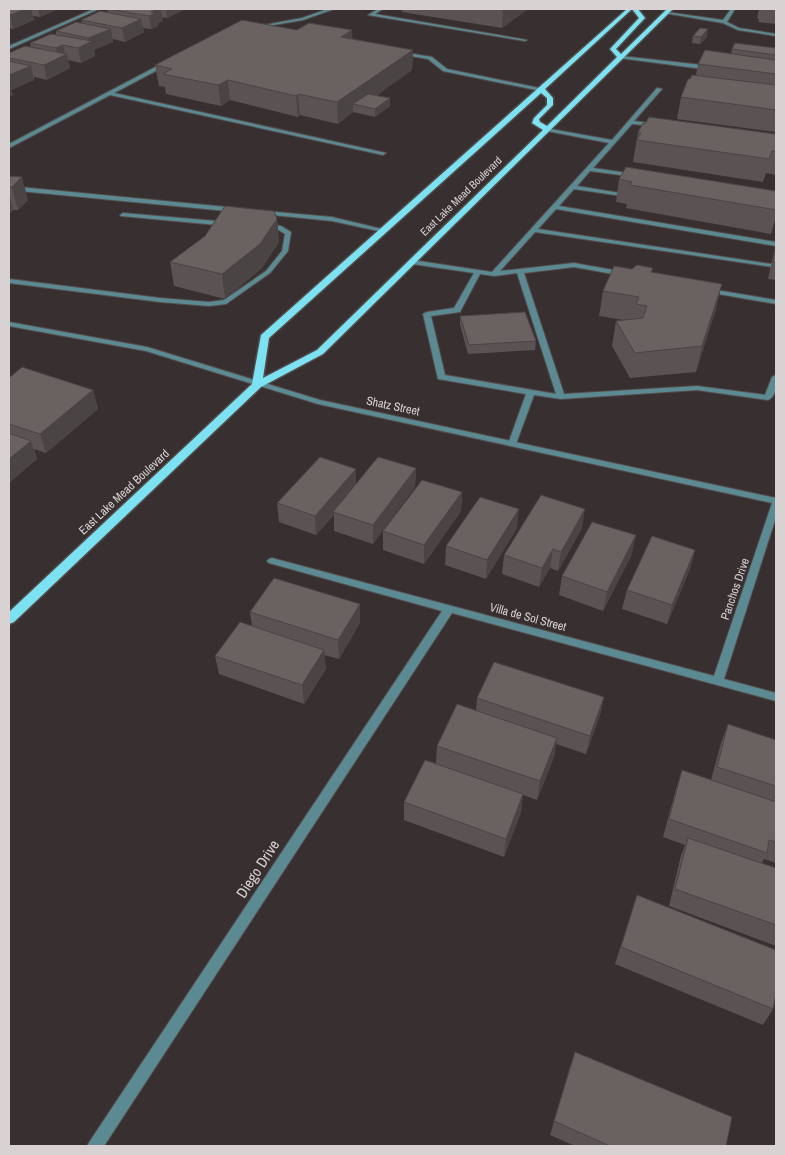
<svg xmlns="http://www.w3.org/2000/svg" width="785" height="1155" viewBox="0 0 785 1155" font-family="'Archivo Narrow',sans-serif">
<style>
.lines{fill:none;stroke-linecap:round;stroke-linejoin:round}
.lane-casing{stroke:#554d4d;stroke-width:2}
.street-casing{stroke:#554d4d;stroke-width:2}
.primary-casing{stroke:#554d4d;stroke-width:3}
.lane{fill:#5c8a92;fill-rule:evenodd}
.street{fill:#5c8a92;fill-rule:evenodd}
.primary{fill:#7ce2f2;fill-rule:evenodd}
.wall{fill:#5b5353}
.shaded-wall{fill:#4a4444}
.building{fill:#6a6161;stroke:#4a4444}
.labels{text-anchor:middle;stroke-width:4;stroke-linejoin:round;paint-order:stroke}
.far-street-label{font-size:11px;fill:#d8d2d2;stroke:#383030}
.street-label{font-size:12px;fill:#d8d2d2;stroke:#383030}
.near-street-label{font-size:15px;fill:#d8d2d2;stroke:#383030}
</style>
<rect width="100%" height="100%" fill="#383030"/>
<g class="lines">
<g class="lane-casing">
<path id="lane" d="M328,9H334L303,20L256,28L254,27L302,18Z
M378,9H383L375,14L527,40L525,41L368,15Z
M731,9H735L727,22L739,28L776,34V36L738,30L723,23L664,13L666,12L723,20Z
M401,52L432,57L447,69L544,89L541,91L443,71L428,59L399,54Z
M621,56L711,66L714,68L711,70L619,58Z
M167,61L169,64L114,93L386,153L383,155L110,95L9,148V144Z
M657,88L662,89L634,121L656,124V126L632,124L593,168L634,174L637,176L636,177L590,171L577,186L620,193L623,195L622,196L574,189L559,206L776,242V246L556,209L538,229L771,264L775,266L773,267L535,232L500,271L574,263L624,272L628,274L624,276L574,267L524,273L564,394L697,386L765,395L772,377L776,375C777,383 777,396 768,400L697,390L561,399L534,395L516,444L515,446H509L508,444L526,394L438,379L423,314L427,312L454,308L474,273L412,264L409,262L412,260L492,272L609,143L547,131L545,130V128L612,140ZM517,273L556,394L445,375L431,316L460,312L480,274L494,276Z
M9,186L237,208L240,210L237,212L9,190Z
M264,211L332,217L386,230L383,232L332,221L262,214L261,213Z
M123,213L228,222L231,224L228,226L121,216L120,215Z
M265,224L281,226L291,232L288,251L270,273L226,304L209,306L160,302L9,283V279L160,298L209,302L224,300L266,271L282,251L285,234L277,229L263,227L262,226Z
M704,288L776,300V304L707,292L703,290Z"/>
</g>
<g class="street-casing">
<path id="street" d="M94,9H99L9,49V46Z
M9,322L147,347L320,400L776,498V517L724,679L776,693V701L452,613L104,1146H87L90,1141L442,611L269,563L267,561L269,559L272,558L714,676L772,503L318,404L146,351L9,326Z"/>
</g>
<g class="primary-casing">
<path id="primary" d="M627,9H638L645,18L616,49L621,54L667,9H673L323,354L261,387L14,622L9,624V612L252,384L261,335ZM632,9L639,18L610,49L617,57L547,126L540,122L539,119L553,105V98L545,89ZM541,93L547,98V105L534,118L532,123L543,130L317,350L263,378L269,338Z"/>
</g>
<use href="#lane" class="lane"/>
<use href="#street" class="street"/>
<use href="#primary" class="primary"/>
</g>
<path class="wall" d="M9,9H58L40,17L33,16L34,20L13,29L9,28Z
M107,9H183V10L167,18L162,17L163,21L158,23V26L151,29L143,28L144,32L125,42L113,39V42L94,50L95,56L81,63L68,60L70,68L47,80L34,77V80L11,90L13,95L9,97V53L31,47L30,43L56,35V31L82,23L81,20L108,13Z
M402,9H528L502,28L402,12Z
M759,9H776V24L758,22L759,19L757,18Z
M297,30H352V39L413,50L412,70L377,95L390,106L375,117L353,112L338,124L300,115L298,117L230,100L221,106L166,94L165,87L159,86L155,65Z
M693,36L707,37L700,44L692,43Z
M776,48V132L677,119L681,97L690,79L696,75L698,64L731,54L732,49Z
M638,132L776,134V175L766,173L763,182L633,162Z
M9,176L28,200L18,210H13L9,214Z
M619,179L776,191V217L771,234L626,208L627,204L616,202Z
M277,219L279,242L262,268L225,299L174,286L170,262Z
M776,243V280L768,279Z
M652,272L716,309L696,372L630,378L612,346L616,321L623,320L599,316L603,291Z
M460,316L536,341L535,350L468,354L460,325Z
M9,378L93,390L98,409L46,453L34,449L37,459L9,483Z
M416,468L415,487L373,544L334,531V515L316,535L279,522L277,503Z
M462,492L461,511L424,564L383,550V531Z
M517,528L486,579L445,565L446,546Z
M582,528L558,571L550,568L539,587L502,574L504,555Z
M695,550L690,569L667,624L622,609L627,590Z
M632,554L603,611L559,595L562,576Z
M360,604V623L339,659L324,655L326,669L304,704L219,674L215,656L252,626L250,612Z
M604,697L600,715L586,754L556,744L554,757L537,800L523,795L521,812L504,857L404,820V802L436,764L437,746L476,711L477,698Z
M728,724L776,740V863L764,859L762,863L776,868V946L669,906L681,855L685,845L663,837L676,789L682,770L711,780L721,743Z
M637,895L773,1009L763,1025L615,964Z
M570,1066L726,1146H575L550,1135Z"/>
<path class="shaded-wall" d="M25,9H31L34,20L13,29L10,15Z
M38,9H58L40,17Z
M158,9H161L163,21L158,23V26L151,29L149,16L151,12Z
M166,9H183V10L167,18Z
M503,9H528L502,28Z
M141,19L144,32L125,42L122,28Z
M111,29L113,42L94,50L95,56L81,63L78,48L89,43L88,38Z
M708,29L707,37L700,44L701,37Z
M352,30L353,50L341,37Z
M63,45L65,55L67,54L70,68L47,80L44,65L58,58L56,48Z
M413,50L412,70L362,106L353,104V112L338,124L337,102Z
M31,66L34,80L11,90L13,95L9,97V75Z
M228,80L230,100L221,106L218,85Z
M298,94L300,115L298,117L296,96Z
M390,98V106L375,117V109Z
M22,177L28,200L18,210L12,187Z
M9,194L13,210L9,214Z
M277,219L279,242L262,268L225,299L222,274Z
M722,284L716,309L696,372L702,346Z
M93,390L98,409L46,453L40,434Z
M31,441L37,459L9,483V459Z
M416,468L415,487L373,544V525Z
M356,469V488L333,512L334,515L316,535L315,516Z
M462,492L461,511L424,564V545Z
M519,509L517,528L486,579L487,560Z
M585,509L582,528L558,571L561,552Z
M636,535L632,554L603,611L607,592Z
M553,549L550,568L539,587L542,568Z
M695,550L690,569L667,624L672,605Z
M360,604V623L339,659L338,640Z
M324,650L326,669L304,704L302,685Z
M604,697L600,715L586,754L590,736Z
M557,738L554,757L537,800L540,781Z
M523,794L521,812L504,857L506,839Z"/>
<path class="building" d="M9,9H25L10,15H9Z
M109,9H158L151,12L156,13L149,16Z
M100,11L141,19L122,28L81,20Z
M242,20L297,30L309,23L352,30L341,37L413,50L337,102L298,94L296,96L228,80L218,85L163,74L172,69L155,65Z
M76,22L111,29L88,38L56,31Z
M700,28L708,29L701,37L693,36Z
M51,34L92,41L78,48L63,45L56,48L30,43Z
M735,43L776,48V55L732,49Z
M25,46L67,54L44,65L9,58V53Z
M705,50L776,60V74L698,64Z
M9,61L31,66L9,75Z
M692,75L776,85V110L681,97L688,79H690Z
M368,94L390,98L375,109L353,104Z
M649,117L776,134V151H772L769,159L637,140L641,133L638,132L643,123L645,124Z
M626,167L776,191V210L630,185L632,182L619,179Z
M9,176L22,177L12,187H9Z
M225,206L274,211L277,219L260,244L222,274L170,262L205,236Z
M776,246V262H773Z
M637,265L653,268L651,272L722,284L702,346L635,353L616,321L643,318L647,306L636,304L639,297L603,291L614,266L632,269Z
M525,312L536,341L469,345L460,316Z
M22,367L93,390L40,434L9,424V378Z
M9,433L31,441L9,459Z
M320,457L356,469L315,516L277,503Z
M378,457L416,468L373,525L333,512Z
M422,480L462,492L424,545L383,531Z
M541,495L585,509L561,552L553,549L542,568L504,555Z
M480,497L519,509L487,560L446,546Z
M592,522L636,535L607,592L562,576Z
M652,536L695,550L672,605L627,590Z
M274,578L360,604L338,640L250,612Z
M240,622L324,650L302,685L215,656Z
M494,662L604,697L590,736L477,698Z
M457,704L557,738L540,781L437,746Z
M728,724L776,740V786L717,767Z
M425,760L523,794L506,839L404,802Z
M682,770L776,802V842L769,840L767,853L669,819Z
M688,838L776,868V925L675,889Z
M637,895L776,950V993L773,1009L621,947Z
M575,1052L732,1117L726,1146H610L554,1121Z"/>
<g class="labels">
<g class="far-street-label">
<text transform="translate(461 196) rotate(-44)" y="4">East Lake Mead Boulevard</text>
</g>
<g class="street-label">
<text transform="translate(393 406) rotate(12)" y="4">Shatz Street</text>
<text transform="translate(124 492) rotate(-43)" y="4">East Lake Mead Boulevard</text>
<text transform="translate(735 589) rotate(-71)" y="4">Panchos Drive</text>
<text transform="translate(528 617) rotate(15)" y="4">Villa de Sol Street</text>
</g>
<g class="near-street-label">
<text transform="translate(258 869) rotate(-57)" y="5">Diego Drive</text>
</g>
</g>
<rect width="785" height="1155" fill="none" stroke="#d8d2d2" stroke-width="20"/>
</svg>
